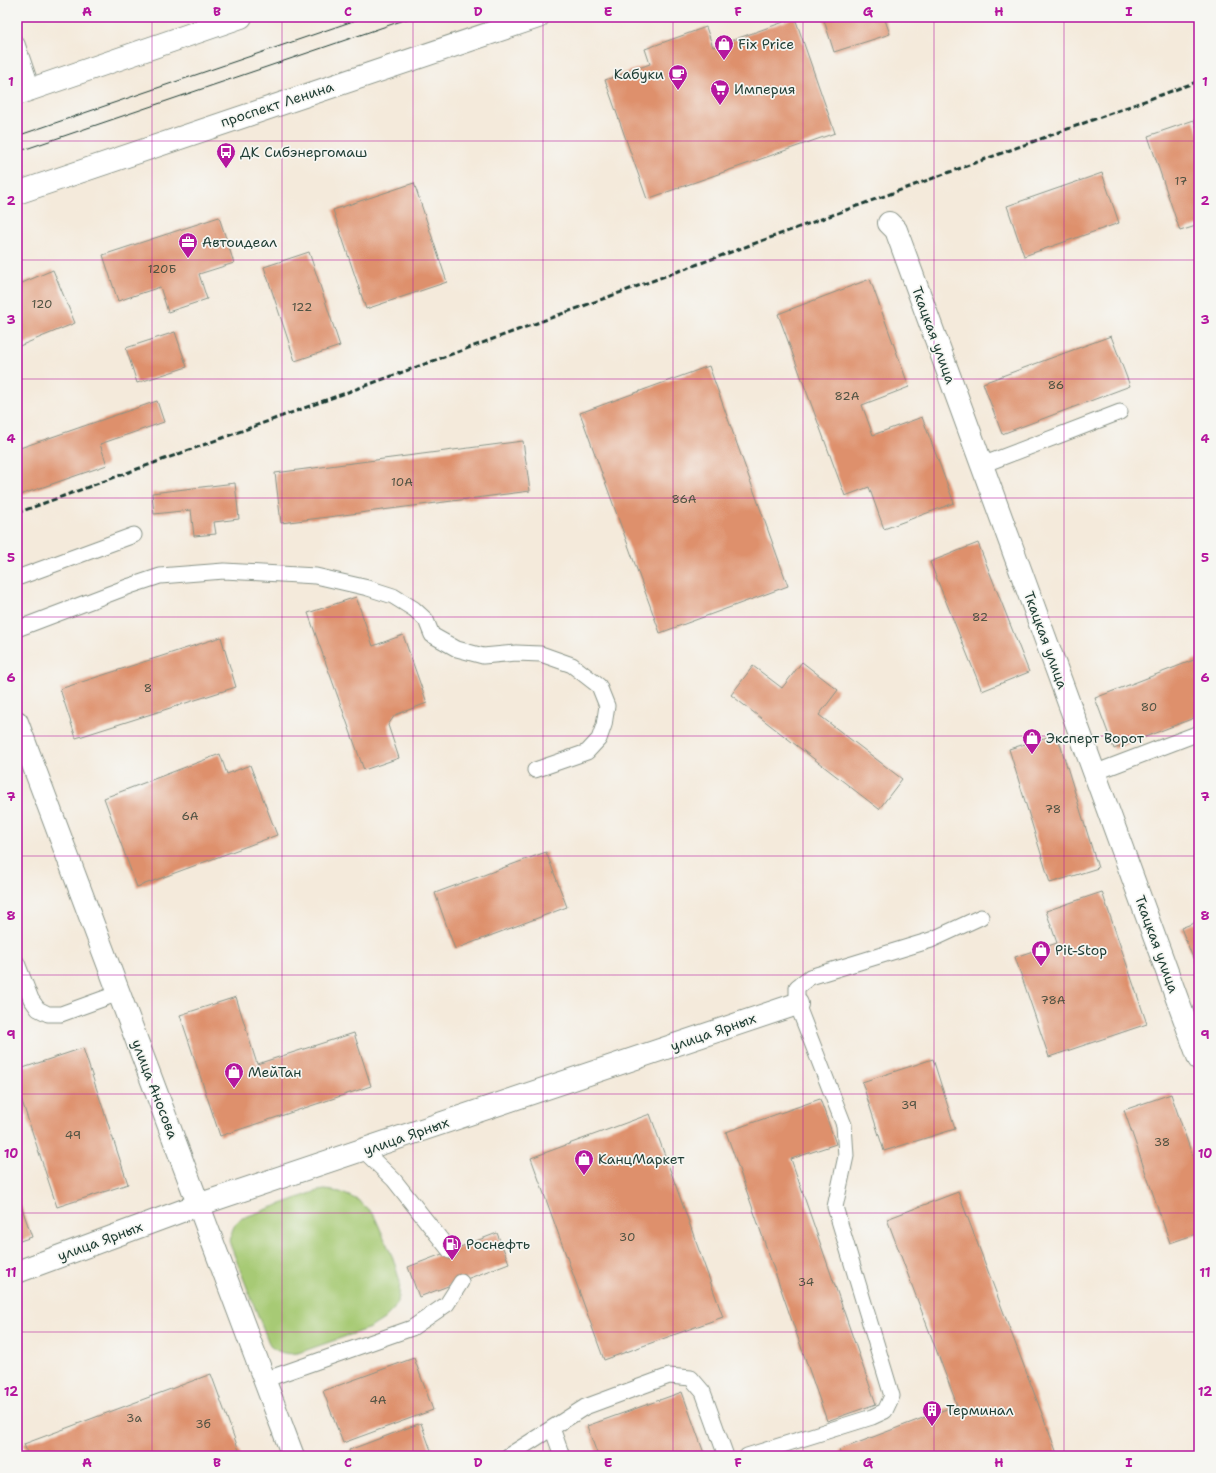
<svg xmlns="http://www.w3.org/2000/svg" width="1216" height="1473" viewBox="0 0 1216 1473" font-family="'Shantell Sans',sans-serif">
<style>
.green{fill:#a7ca74;stroke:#638454}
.building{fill:#de906c}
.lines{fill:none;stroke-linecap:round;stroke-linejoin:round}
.service-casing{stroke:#8a9488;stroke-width:17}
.minor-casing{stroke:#8a9488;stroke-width:24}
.primary-casing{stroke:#8a9488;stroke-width:24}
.service{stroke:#fff;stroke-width:15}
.minor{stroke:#fff;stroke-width:22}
.primary{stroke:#fff;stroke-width:22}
.tram{stroke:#1f3d34;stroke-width:1}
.rail{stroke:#1f3d34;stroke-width:3;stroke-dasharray:6 3;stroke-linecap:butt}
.grid{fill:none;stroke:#b5179e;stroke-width:1;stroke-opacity:0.55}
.labels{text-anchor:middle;stroke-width:3.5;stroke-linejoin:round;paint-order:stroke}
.number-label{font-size:12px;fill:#4f5242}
.poi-label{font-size:14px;fill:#1f3d34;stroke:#f6f6f2;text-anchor:start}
.street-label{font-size:14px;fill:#1f3d34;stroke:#f6f6f2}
.neatline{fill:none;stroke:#b5179e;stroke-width:1.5}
.grid-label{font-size:13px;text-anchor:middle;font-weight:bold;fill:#b5179e}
</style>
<rect width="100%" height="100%" fill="#f6f6f2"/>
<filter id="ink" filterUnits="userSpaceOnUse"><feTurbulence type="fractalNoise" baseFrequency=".025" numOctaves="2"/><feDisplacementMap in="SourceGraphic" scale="8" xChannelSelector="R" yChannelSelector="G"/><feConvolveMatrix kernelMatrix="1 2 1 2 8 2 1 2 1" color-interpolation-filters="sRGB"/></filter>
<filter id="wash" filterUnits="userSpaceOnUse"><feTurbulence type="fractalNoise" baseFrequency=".012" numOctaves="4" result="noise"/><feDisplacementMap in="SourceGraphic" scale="16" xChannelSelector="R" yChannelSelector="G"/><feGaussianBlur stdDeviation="0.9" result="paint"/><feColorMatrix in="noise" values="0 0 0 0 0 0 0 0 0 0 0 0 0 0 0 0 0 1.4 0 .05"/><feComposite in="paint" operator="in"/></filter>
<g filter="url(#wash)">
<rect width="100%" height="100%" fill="#f4eadb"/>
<path class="green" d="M325,1190L340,1192L358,1200L374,1215L393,1258L400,1282L399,1297L394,1309L384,1319L370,1328L298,1353C287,1355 279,1353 270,1346L230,1244C231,1234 232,1226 240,1219L317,1191Z"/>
<g id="blocks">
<path class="building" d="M823,17H884L890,34L834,52Z
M795,18L835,133L647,199L605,80L650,64L645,49L706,27L713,47Z
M1194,120L1199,136V225L1180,231L1148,136Z
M1102,173L1119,223L1024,256L1007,206Z
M414,183L447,282L366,309L333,210Z
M219,217L234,263L199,274L207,299L168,312L160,287L118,301L103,255Z
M309,252L340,346L295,361L264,267Z
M53,270L75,323L17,347V285Z
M870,279L909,387L862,405L873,435L922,417L954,503L884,529L869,487L845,496L778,314Z
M175,332L187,367L137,383L126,348Z
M1111,336L1130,386L1002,434L983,383Z
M709,366L788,586L660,633L580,413Z
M157,401L164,422L100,444L107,465L17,496V449Z
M523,441L530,491L281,523L275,473Z
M235,483L239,519L214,522L216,534L194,536L191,510L154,514L152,493Z
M978,543L1029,672L982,691L930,562Z
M356,597L373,646L403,635L427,703L395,715L388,725L399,758L364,770L308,613Z
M221,637L236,687L76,738L60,689Z
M1199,658V716L1114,749L1095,698Z
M802,662L838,690L819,715L902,779L879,809L731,695L753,666L782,688Z
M1057,734L1098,868L1050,883L1009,749Z
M220,754L227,774L250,765L277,835L137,887L104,798Z
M546,852L567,907L455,949L435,893Z
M1102,892L1147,1024L1049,1057L1015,957L1057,943L1046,911Z
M1199,921V973L1181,928Z
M236,997L257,1064L354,1033L371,1086L220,1136L180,1015Z
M83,1048L128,1184L57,1207L17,1086V1070Z
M933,1059L955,1129L884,1151L862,1082Z
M1171,1094L1199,1175V1233L1170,1243L1124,1110Z
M820,1099L836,1144L791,1159L876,1404L827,1421L726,1132Z
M650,1114L723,1317L604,1360L531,1158Z
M958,1192L1058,1456H841L839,1450L957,1405L887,1219Z
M17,1194L32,1237L17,1242Z
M497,1233L509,1263L419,1297L408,1267Z
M414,1358L433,1410L343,1443L323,1391Z
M211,1374L241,1456H28L24,1444Z
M682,1392L705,1456H598L587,1426Z
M421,1423L433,1456H351L349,1450Z"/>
</g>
</g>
<g filter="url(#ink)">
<use href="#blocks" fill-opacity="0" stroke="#8a9488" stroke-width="1"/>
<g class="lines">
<g class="service-casing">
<path id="service" d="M17,44L32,88
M982,465L1120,412
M17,578L134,535
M17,629L130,586L160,576L224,571L316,576L368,588L393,596L414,609L426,620L432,635L457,649L483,656L516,653L541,654L572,665L599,686L607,706L604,725L599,739L587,752L535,770
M1094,773L1199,733
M17,963L31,999L38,1009L48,1014H61L119,993
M363,1150L394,1180L450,1251
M264,1380L412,1328L447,1304L461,1282
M552,1428L562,1456
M508,1456L585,1407L669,1376L691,1378L703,1392L726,1456
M747,1456L872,1417L885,1411L892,1396L835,1207L846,1156L844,1125L797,1004V987L810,977L931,940L981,917"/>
</g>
<g class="minor-casing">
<path id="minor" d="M889,223L896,230L1199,1059
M17,722L293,1456
M17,1272L198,1205L797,1004"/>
</g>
<g class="primary-casing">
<path id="primary" d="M17,94L241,17
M17,193L538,17"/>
</g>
<use href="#service" class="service"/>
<use href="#minor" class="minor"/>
<use href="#primary" class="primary"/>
<path class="tram" d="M17,136L365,17
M17,152L413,17"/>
<path class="rail" d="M17,513L1199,81"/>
</g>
</g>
<path class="grid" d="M152,17V1456M282,17V1456M413,17V1456M543,17V1456M673,17V1456M803,17V1456M934,17V1456M1064,17V1456M17,141H1199M17,260H1199M17,379H1199M17,498H1199M17,617H1199M17,736H1199M17,856H1199M17,975H1199M17,1094H1199M17,1213H1199M17,1332H1199"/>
<defs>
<g id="shop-pin" transform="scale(1)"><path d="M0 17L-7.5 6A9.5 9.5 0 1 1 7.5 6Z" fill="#b5179e" stroke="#f6f6f2"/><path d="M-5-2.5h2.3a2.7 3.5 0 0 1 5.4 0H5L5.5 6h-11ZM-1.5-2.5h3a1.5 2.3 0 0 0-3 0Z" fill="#fff"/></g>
<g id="cafe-pin" transform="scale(1)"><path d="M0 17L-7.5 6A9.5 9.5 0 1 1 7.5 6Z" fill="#b5179e" stroke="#f6f6f2"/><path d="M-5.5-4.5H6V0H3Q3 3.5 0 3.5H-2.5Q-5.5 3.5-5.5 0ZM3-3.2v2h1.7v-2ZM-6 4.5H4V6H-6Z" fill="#fff"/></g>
<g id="supermarket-pin" transform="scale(1)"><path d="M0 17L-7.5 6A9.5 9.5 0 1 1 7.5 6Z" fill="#b5179e" stroke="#f6f6f2"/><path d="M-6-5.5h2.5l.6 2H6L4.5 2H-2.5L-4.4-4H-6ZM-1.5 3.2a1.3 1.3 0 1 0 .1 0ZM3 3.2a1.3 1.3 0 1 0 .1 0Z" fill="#fff"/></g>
<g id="bus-pin" transform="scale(1)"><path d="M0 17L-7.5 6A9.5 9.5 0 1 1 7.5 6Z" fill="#b5179e" stroke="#f6f6f2"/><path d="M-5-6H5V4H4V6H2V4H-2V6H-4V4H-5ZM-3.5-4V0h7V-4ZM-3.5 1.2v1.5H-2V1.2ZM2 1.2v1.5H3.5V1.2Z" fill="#fff"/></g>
<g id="office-pin" transform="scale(1)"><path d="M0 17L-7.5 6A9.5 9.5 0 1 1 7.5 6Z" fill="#b5179e" stroke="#f6f6f2"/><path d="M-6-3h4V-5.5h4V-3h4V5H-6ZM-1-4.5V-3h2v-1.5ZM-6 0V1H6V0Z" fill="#fff"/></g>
<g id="fuel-pin" transform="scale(1)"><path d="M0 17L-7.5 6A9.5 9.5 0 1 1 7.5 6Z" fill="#b5179e" stroke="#f6f6f2"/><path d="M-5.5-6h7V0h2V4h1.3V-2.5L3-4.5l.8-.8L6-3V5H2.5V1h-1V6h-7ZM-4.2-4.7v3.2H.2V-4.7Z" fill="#fff"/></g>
<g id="building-pin" transform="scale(1)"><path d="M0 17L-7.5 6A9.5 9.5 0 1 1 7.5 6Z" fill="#b5179e" stroke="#f6f6f2"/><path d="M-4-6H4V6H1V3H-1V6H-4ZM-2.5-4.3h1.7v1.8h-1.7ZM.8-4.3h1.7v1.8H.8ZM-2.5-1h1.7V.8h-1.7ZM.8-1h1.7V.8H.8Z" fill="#fff"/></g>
</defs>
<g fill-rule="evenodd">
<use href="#shop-pin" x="724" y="44"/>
<use href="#cafe-pin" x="678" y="74"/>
<use href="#supermarket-pin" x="720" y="89"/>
<use href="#bus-pin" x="226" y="152"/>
<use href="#office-pin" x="188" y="242"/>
<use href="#shop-pin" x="1032" y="738"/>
<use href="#shop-pin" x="1041" y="950"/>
<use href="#shop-pin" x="234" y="1072"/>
<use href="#shop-pin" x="584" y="1159"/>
<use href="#fuel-pin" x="452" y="1244"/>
<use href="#building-pin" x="932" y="1410"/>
</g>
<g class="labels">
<g class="number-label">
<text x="1181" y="185">17</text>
<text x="162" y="273">120Б</text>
<text x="42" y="308">120</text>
<text x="302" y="311">122</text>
<text x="1056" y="389">86</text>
<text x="847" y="400">82А</text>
<text x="402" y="486">10А</text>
<text x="684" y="503">86А</text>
<text x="980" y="621">82</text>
<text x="148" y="692">8</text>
<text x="1149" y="711">80</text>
<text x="1053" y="813">78</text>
<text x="190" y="820">6А</text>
<text x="1053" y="1004">78А</text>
<text x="909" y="1109">39</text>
<text x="73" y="1139">49</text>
<text x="1162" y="1146">38</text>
<text x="627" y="1241">30</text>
<text x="806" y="1286">34</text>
<text x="378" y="1404">4А</text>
<text x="134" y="1422">3а</text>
<text x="203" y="1428">3б</text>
</g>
<g class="poi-label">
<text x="738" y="49">Fix Price</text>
<text x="664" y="79" text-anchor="end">Кабуки</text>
<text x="734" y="94">Империя</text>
<text x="240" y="157">ДК Сибэнергомаш</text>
<text x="202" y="247">Автоидеал</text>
<text x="1046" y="743">Эксперт Ворот</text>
<text x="1055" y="955">Pit-Stop</text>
<text x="248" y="1077">МейТан</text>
<text x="598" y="1164">КанцМаркет</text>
<text x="466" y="1249">Роснефть</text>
<text x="946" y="1415">Терминал</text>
</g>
<g class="street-label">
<text transform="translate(277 104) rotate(-18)" y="5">проспект Ленина</text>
<text transform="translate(934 335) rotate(70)" y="5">Ткацкая улица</text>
<text transform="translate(1046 640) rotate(70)" y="5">Ткацкая улица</text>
<text transform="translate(1157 944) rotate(70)" y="5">Ткацкая улица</text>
<text transform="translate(713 1032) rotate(-19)" y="5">улица Ярных</text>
<text transform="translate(155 1089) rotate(69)" y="5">улица Аносова</text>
<text transform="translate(406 1136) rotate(-19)" y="5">улица Ярных</text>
<text transform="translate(100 1241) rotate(-20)" y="5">улица Ярных</text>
</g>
</g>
<rect width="1216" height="1473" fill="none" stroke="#f6f6f2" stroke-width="44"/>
<rect x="22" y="22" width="1172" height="1429" class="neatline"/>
<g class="grid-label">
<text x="87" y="16">A</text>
<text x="217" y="16">B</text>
<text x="348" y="16">C</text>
<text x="478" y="16">D</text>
<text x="608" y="16">E</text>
<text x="738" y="16">F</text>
<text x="868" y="16">G</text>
<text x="999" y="16">H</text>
<text x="1129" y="16">I</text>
<text x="11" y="86">1</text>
<text x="1205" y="86">1</text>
<text x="11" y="205">2</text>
<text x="1205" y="205">2</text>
<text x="11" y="324">3</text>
<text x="1205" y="324">3</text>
<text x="11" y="443">4</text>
<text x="1205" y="443">4</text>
<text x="11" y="562">5</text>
<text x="1205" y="562">5</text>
<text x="11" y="682">6</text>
<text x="1205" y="682">6</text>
<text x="11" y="801">7</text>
<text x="1205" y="801">7</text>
<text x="11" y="920">8</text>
<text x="1205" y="920">8</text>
<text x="11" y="1039">9</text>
<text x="1205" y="1039">9</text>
<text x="11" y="1158">10</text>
<text x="1205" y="1158">10</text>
<text x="11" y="1277">11</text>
<text x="1205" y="1277">11</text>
<text x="11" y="1396">12</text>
<text x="1205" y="1396">12</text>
<text x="87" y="1467">A</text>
<text x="217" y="1467">B</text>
<text x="348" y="1467">C</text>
<text x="478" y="1467">D</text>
<text x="608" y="1467">E</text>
<text x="738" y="1467">F</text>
<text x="868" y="1467">G</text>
<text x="999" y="1467">H</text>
<text x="1129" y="1467">I</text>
</g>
</svg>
